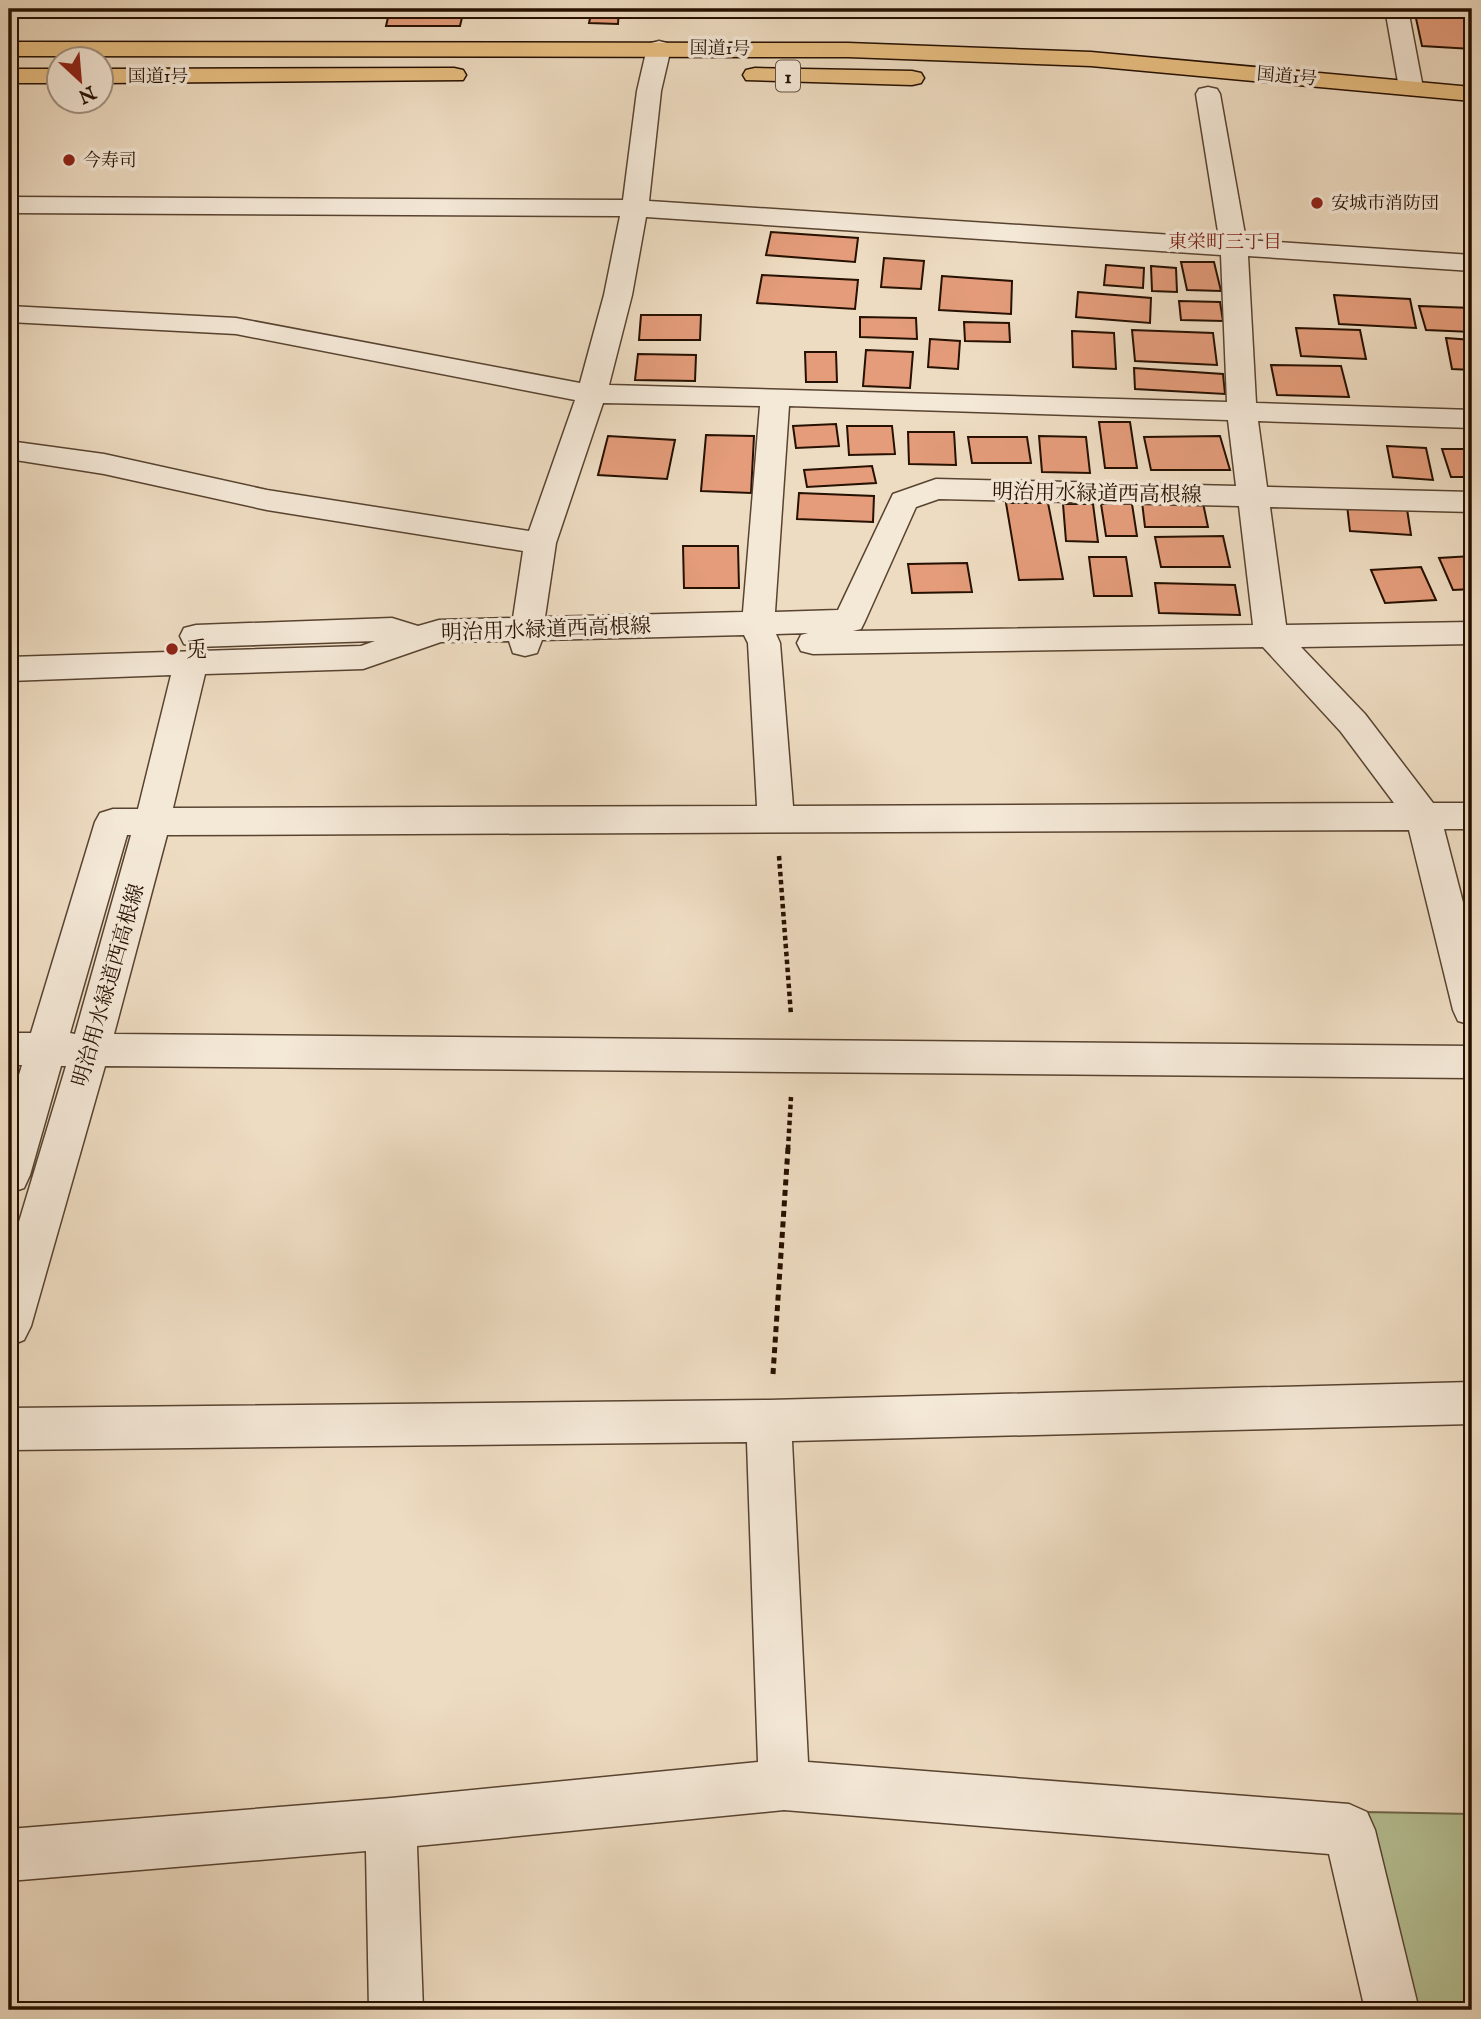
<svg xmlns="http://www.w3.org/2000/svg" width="1481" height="2019" viewBox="0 0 1481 2019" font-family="'IM FELL English','Noto Serif JP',serif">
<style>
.green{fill:#b5c195;stroke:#6e684a;stroke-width:2}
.building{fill:#e49c7a;stroke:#261000;stroke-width:2}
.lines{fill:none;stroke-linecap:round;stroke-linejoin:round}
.minor-casing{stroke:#584330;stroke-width:3}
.highway-casing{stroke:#261000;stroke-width:3}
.path-far1{stroke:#261000;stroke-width:4.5;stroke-dasharray:4.5 3.5;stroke-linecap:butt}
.path{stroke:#261000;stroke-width:5;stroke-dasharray:6 4.5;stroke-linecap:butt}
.minor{fill:#f4e8d7;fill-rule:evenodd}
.highway{fill:#e7be81;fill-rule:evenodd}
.poi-dot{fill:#8f2418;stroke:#f4e8d7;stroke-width:2.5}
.labels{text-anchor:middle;stroke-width:7;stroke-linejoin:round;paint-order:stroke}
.far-street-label{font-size:18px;fill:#261000;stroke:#f4e8d7}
.far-poi-label{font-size:18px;fill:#261000;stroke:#f4e8d7;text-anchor:start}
.shield{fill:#f4e8d7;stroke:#645140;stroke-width:2}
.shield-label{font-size:19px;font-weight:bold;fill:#261000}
.far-neighbourhood-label{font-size:19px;fill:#7a1f14;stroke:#f4e8d7}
.street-label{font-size:21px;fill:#261000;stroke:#f4e8d7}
.poi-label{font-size:21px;fill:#261000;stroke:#f4e8d7;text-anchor:start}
</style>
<rect width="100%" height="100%" fill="#eedcc2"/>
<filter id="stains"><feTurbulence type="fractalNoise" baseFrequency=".00286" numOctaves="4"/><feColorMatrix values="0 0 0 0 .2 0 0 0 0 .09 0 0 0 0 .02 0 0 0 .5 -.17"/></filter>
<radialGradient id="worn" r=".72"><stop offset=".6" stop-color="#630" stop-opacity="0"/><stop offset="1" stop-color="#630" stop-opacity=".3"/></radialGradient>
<path class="green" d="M1366,1812L1472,1814V2010H1416Z"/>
<path class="building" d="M390,9H464L460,26H386Z
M592,9H619L618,24L589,23Z
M974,9H1034L1033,13Z
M1414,9H1472V49L1422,46Z
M771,232L858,238L855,262L766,255Z
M884,258L924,261L921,289L881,287Z
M1181,262H1214L1221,291L1187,290Z
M1106,265L1144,268L1143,288L1104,285Z
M1151,266L1176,268L1177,292L1152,291Z
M762,275L858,280L855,309L757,303Z
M942,276L1012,281L1011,314L939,310Z
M1078,292L1151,298L1150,323L1076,317Z
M1334,295L1410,299L1416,328L1339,324Z
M1179,301L1220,302L1223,321L1181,320Z
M1419,306L1472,308V332L1426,330Z
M641,315H701L700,340H639Z
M860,317L916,318L917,339L860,337Z
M964,322L1009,323L1010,342L965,341Z
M1296,328L1360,330L1366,359L1301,356Z
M1132,330L1213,333L1217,365L1135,361Z
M1072,331L1114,333L1116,369L1073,367Z
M1446,338L1472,340V370L1452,369Z
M930,339L960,341L958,369L928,367Z
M866,350L913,352L910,388L863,386Z
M805,352H836L837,382H806Z
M638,354L696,355L695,381L635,380Z
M1271,365L1341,366L1349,397L1277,395Z
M1134,368L1223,374L1225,394L1135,389Z
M1099,422H1130L1137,468H1105Z
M836,424L839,446L796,448L793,426Z
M847,426H892L895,454L849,455Z
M908,432H954L956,465L909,464Z
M706,435L754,436L751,493L701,491Z
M608,436L675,440L667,479L598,475Z
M1039,436L1086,437L1090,473L1042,472Z
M1220,436L1230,470H1151L1144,437Z
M968,437H1027L1031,463H972Z
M1387,446L1426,448L1433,480L1393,477Z
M1442,449H1472V477H1451Z
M872,466L876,483L807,487L804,470Z
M799,493L874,496L873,522L797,519Z
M1142,502L1203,503L1208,527H1145Z
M1006,503H1048L1063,579L1019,580Z
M1063,504H1093L1098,542L1066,541Z
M1101,504H1132L1137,536H1106Z
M1347,505L1407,509L1411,535L1350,531Z
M1223,536L1230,567H1161L1155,537Z
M683,546H738L739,588H684Z
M1472,556V589L1453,590L1439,558Z
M1089,557H1126L1132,596H1094Z
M967,563L972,592L912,593L908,564Z
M1421,567L1436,600L1385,603L1371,570Z
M1155,583L1235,585L1240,615L1159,613Z"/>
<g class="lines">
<g class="minor-casing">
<path id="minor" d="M1385,9H1408L1423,88L1420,93L1411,95L1402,93L1399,88Z
M659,41L667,43L671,48L661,91L649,201L1219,238L1196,94L1199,89L1208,87L1217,89L1220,94L1246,240L1472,255V271L1248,256L1256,403L1472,410V428L1258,421L1267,487L1472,492V512L1270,507L1286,625L1472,622V644L1301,647L1365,714L1433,803H1472V829H1444L1472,937V1025L1458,1021L1453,1010L1409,830L167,835L114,1034L1472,1046V1078L105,1066L31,1326L24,1340L9,1346V1255L66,1066H61L30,1175L24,1188L9,1193V1108L22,1065H9V1033H31L95,822L100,813L113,809H138L171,675L9,681V657L361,646L375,641L196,647L184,644L180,636L184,628L196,625L392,618L418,626L439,620L513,618L523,551L267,510L104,474L9,459V441L104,454L267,490L529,531L575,400L236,334L9,322V306L236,318L580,383L604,295L620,216L9,213V197L623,200L637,91L647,48L651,43ZM646,217L1221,255L1227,402L609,385L632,295ZM603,403L760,406L743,612L545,617L556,543ZM789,406L1228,420L1236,486L936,479L893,494L838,610L775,612ZM939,499L1239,506L1253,625L853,631L861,629L865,621L916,507ZM808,633L801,635L797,643L801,651L813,654L1263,647L1341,732L1394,803L793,806L780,643L776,634ZM744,635L748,643L757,806L173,808L205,674L363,669L441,642L509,641L513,653L525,656L537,653L542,640ZM127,835H131L75,1034L70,1033Z
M1472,1382V1424L792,1441L808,1762L1349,1804L1367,1812L1375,1830L1419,2010H1365L1329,1854L784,1810L417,1846L423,2010H369L366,1851L9,1881V1829L391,1798L758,1762L747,1442L9,1450V1408L769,1400Z"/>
</g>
<g class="highway-casing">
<path id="highway" d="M9,42L848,43L1091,52L1472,87V101L1091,66L848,57L9,56Z
M454,68L463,70L466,75L463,80L102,83V69Z
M755,68L912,71L921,73L924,78L921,83L912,85L746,80L743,75L746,70Z
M9,69H60V83H9Z"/>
</g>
<path class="path-far1" d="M779,856L791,1015
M788,1149L791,1097"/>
<path class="path" d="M773,1374L788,1148"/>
<use href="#minor" class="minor"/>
<use href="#highway" class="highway"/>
</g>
<g class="poi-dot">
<circle cx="69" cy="160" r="7"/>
<circle cx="1317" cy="203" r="7"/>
<circle cx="172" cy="649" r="7"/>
</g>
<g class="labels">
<g class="far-street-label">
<text transform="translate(720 48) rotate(1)" y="6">国道1号</text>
<text x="158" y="82">国道1号</text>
<text transform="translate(1287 76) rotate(5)" y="6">国道1号</text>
</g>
<g class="far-poi-label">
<text x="83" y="166">今寿司</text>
<text x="1331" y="209">安城市消防団</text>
</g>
<rect class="shield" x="776" y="60.5" width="24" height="31" rx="5"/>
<g class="shield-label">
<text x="788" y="83">1</text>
</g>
<g class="far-neighbourhood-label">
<text x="1225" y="248">東栄町三丁目</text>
</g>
<g class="street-label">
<text transform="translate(1097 493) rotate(1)" y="7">明治用水緑道西高根線</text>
<text transform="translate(546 629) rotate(-2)" y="7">明治用水緑道西高根線</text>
<text transform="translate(108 985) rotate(-74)" y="7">明治用水緑道西高根線</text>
</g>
<g class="poi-label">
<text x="186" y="656">兎</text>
</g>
</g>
<rect width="1481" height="2019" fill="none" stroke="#eedcc2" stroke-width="35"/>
<rect x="10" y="10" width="1460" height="1998" fill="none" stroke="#261000" stroke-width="3.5"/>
<rect x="18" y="18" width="1446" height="1984" fill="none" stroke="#261000" stroke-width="2"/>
<g transform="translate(80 80) rotate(154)"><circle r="33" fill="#f4e8d7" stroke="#a29281" stroke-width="2"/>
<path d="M0-5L12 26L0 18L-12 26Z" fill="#8f2418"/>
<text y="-10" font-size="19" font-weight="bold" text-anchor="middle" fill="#261000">N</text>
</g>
<rect width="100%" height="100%" filter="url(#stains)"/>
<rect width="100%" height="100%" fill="url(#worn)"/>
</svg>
